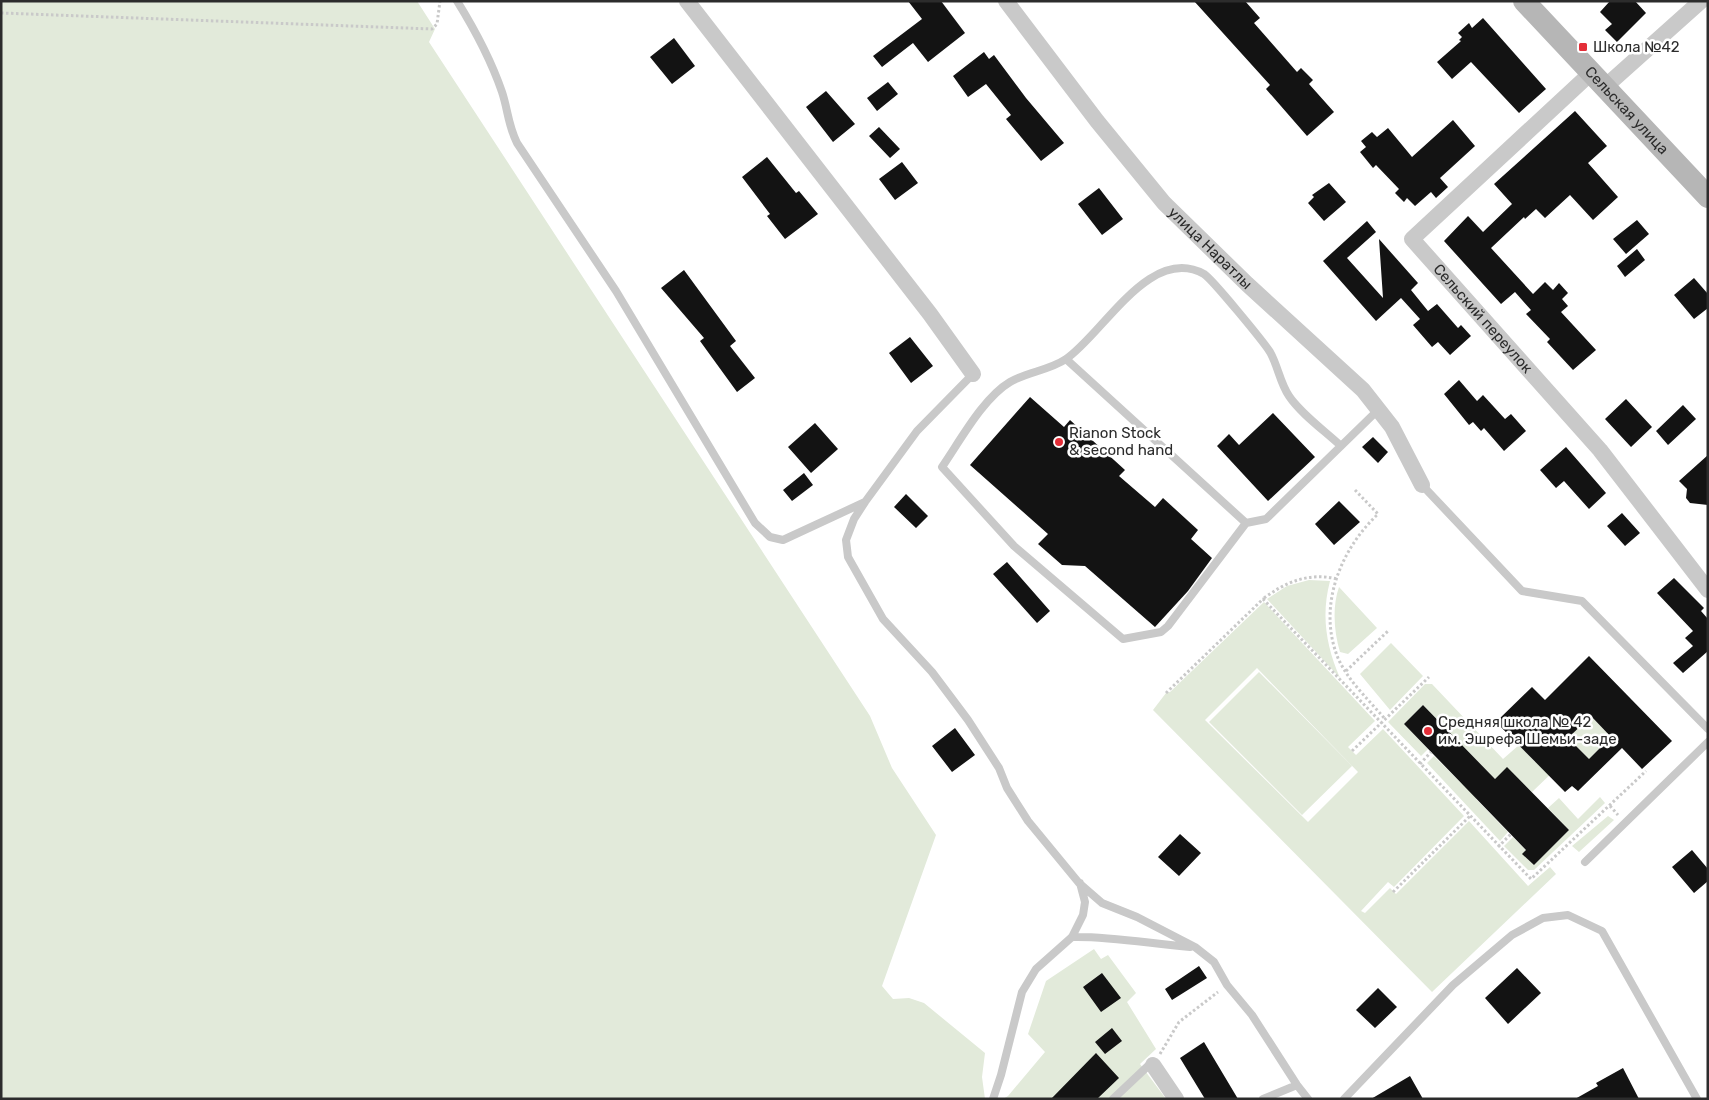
<svg xmlns="http://www.w3.org/2000/svg" width="1709" height="1100" viewBox="0 0 1709 1100" font-family="Rubik,sans-serif">
<style>
.green{fill:#e2eada;fill-rule:evenodd}
.building{fill:#131313;fill-rule:evenodd}
.lines{fill:none;stroke-linecap:round;stroke-linejoin:round}
.path{stroke:#c9c9c9;stroke-width:3;stroke-dasharray:2.5 2.5;stroke-linecap:butt}
.lane{stroke:#c9c9c9;stroke-width:8}
.street{stroke:#c9c9c9;stroke-width:16}
.secondary{stroke:#b6b6b6;stroke-width:22}
.poi-dot{fill:#e42e38;stroke:#fff;stroke-width:2}
.labels{text-anchor:middle;stroke-width:5;stroke-linejoin:round;paint-order:stroke}
.poi-label{font-size:15px;fill:#2c2c2c;stroke:#fff;text-anchor:start}
.street-label{font-size:15px;fill:#2c2c2c;stroke:#fff}
</style>
<rect width="100%" height="100%" fill="#fff"/>
<path class="green" d="M1,1H417L435,29L429,42L870,716L892,768L936,835L882,986L893,999L909,998L924,1003L985,1053L982,1077L985,1099H1Z
M1309,580L1330,581C1321,615 1326,646 1340,678L1267,599L1287,586Z
M1339,587L1377,628L1348,654L1340,652C1334,632 1332,607 1339,587Z
M1264,602L1375,721L1348,747L1356,755L1383,729L1464,816L1394,887L1388,882L1361,911L1365,913L1390,888L1396,894L1469,821L1528,886L1550,867L1556,874L1432,992L1153,710L1166,693L1170,692ZM1257,668L1358,772L1308,822L1205,720Z
M1391,643L1423,676L1390,710L1360,674Z
M1259,672L1352,766L1302,815L1209,722Z
M1425,684H1432L1503,759L1519,745L1535,762L1556,769L1532,792L1507,768L1495,779L1423,705L1404,724L1428,749L1421,756L1388,722Z
M1587,712L1611,737L1589,759L1568,738Z
M1434,756L1460,782L1479,796L1476,799L1508,832L1500,841L1427,763Z
M1600,797L1605,803L1534,870H1528L1504,846L1513,837L1526,850L1523,854L1534,865L1569,830L1548,808L1559,798L1578,819Z
M1608,816L1614,820L1579,852L1572,846Z
M1094,949L1101,959L1108,955L1136,993L1127,1002L1156,1049L1140,1064L1166,1099H1003L1008,1096L1045,1052L1028,1034L1046,981Z"/>
<path class="building" d="M908,1H941L965,33L928,62L913,43L882,67L873,56L922,19Z
M1194,1H1245L1260,18L1254,23L1297,72L1301,68L1313,80L1309,84L1334,112L1307,136L1266,89L1270,85Z
M1610,1H1635L1646,13L1617,42L1605,30L1612,24L1600,12Z
M1483,18L1546,89L1519,113L1471,62L1452,79L1437,62L1461,41L1459,40L1462,37L1458,33L1469,23L1472,28Z
M674,38L695,66L672,84L650,57Z
M984,52L989,59L994,55L1026,98L1064,143L1041,161L1006,119L1011,115L986,84L968,97L953,76Z
M888,82L898,94L877,111L867,98Z
M826,91L855,124L833,142L806,107Z
M1575,111L1607,146L1588,163L1618,197L1593,220L1570,195L1545,218L1536,209L1525,219L1524,217L1491,248L1533,294L1545,282L1553,290L1559,283L1568,293L1562,299L1568,306L1561,312L1596,350L1573,370L1547,342L1550,339L1526,314L1531,310L1515,292L1501,304L1444,241L1468,216L1483,232L1512,204L1494,184Z
M1453,120L1475,146L1440,178L1448,187L1436,198L1431,192L1415,206L1407,198L1404,202L1395,193L1399,189L1376,165L1373,168L1360,152L1366,147L1361,141L1372,132L1377,137L1388,128L1412,157Z
M879,127L900,149L890,158L869,136Z
M767,157L796,193L799,191L818,214L785,239L767,216L770,214L742,177Z
M902,162L918,183L895,200L879,179Z
M1329,183L1346,202L1324,221L1308,203L1314,197L1312,195Z
M1099,188L1123,219L1102,235L1078,204Z
M1637,220L1649,234L1626,254L1613,239Z
M1367,221L1376,232L1347,258L1383,298L1379,239L1418,283L1411,290L1428,311L1437,304L1458,328L1461,325L1471,336L1450,355L1438,342L1432,347L1413,325L1420,319L1401,298L1376,321L1323,261Z
M1637,249L1645,260L1625,277L1617,266Z
M684,270L736,341L730,346L755,378L737,392L700,341L704,338L661,288Z
M1694,278L1708,294V308L1694,319L1674,295Z
M910,337L933,366L911,383L889,353Z
M1459,380L1477,401L1483,395L1505,419L1511,414L1526,431L1504,451L1484,428L1481,431L1473,422L1469,425L1444,394Z
M1030,397L1064,427L1070,420L1125,470L1119,476L1155,507L1163,498L1198,530L1191,539L1212,558L1188,591L1155,627L1085,566L1062,565L1038,544L1048,534L970,465Z
M1626,399L1652,427L1631,447L1605,419Z
M1683,405L1696,419L1668,445L1656,431Z
M1273,413L1315,457L1268,501L1217,446L1229,434L1239,445Z
M815,423L838,449L811,473L788,447Z
M1373,437L1388,452L1378,463L1362,447Z
M1566,447L1606,493L1589,509L1564,481L1556,488L1540,470Z
M1708,455V505L1690,503L1686,498L1687,489L1679,481Z
M804,473L813,485L792,501L783,490Z
M906,494L928,516L916,528L894,507Z
M1339,501L1360,522L1334,545L1315,524Z
M1622,513L1640,533L1625,546L1607,526Z
M1007,562L1050,611L1037,623L993,574Z
M1674,578L1704,608L1701,611L1708,619V651L1683,673L1673,663L1693,646L1685,638L1693,631L1657,593Z
M1589,656L1672,741L1642,769L1622,748L1578,791L1572,786L1565,792L1496,722L1532,687L1545,700ZM1591,716L1611,737L1589,759L1568,738Z
M1423,705L1495,779L1507,767L1569,830L1534,865L1522,854L1526,850L1404,724Z
M955,728L975,755L952,772L932,746Z
M1180,834L1201,853L1179,876L1158,857Z
M1692,850L1708,869V881L1694,893L1672,867Z
M1199,966L1207,978L1172,1000L1165,989Z
M1517,968L1541,993L1508,1024L1485,998Z
M1102,973L1121,998L1101,1012L1083,987Z
M1378,988L1397,1007L1375,1028L1356,1010Z
M1112,1028L1122,1041L1105,1054L1095,1042Z
M1204,1042L1238,1099H1205L1180,1058Z
M1096,1053L1119,1078L1097,1099H1051Z
M1623,1068L1639,1099H1575L1598,1086L1596,1083Z
M1410,1076L1423,1099H1371Z"/>
<g class="lines">
<path class="path" d="M1,13L432,29L437,24L440,1
M1355,490L1378,514C1340,550 1317,607 1338,658C1348,681 1369,700 1385,719
M1264,598C1286,582 1309,572 1337,579
M1346,671L1388,631
M1166,693L1263,599L1531,879L1646,771
M1352,751L1429,677
M1420,764L1431,752
M1610,806L1618,815
M1498,847L1511,834
M1393,892L1470,816
M1160,1054L1179,1022L1218,992"/>
<path class="lane" d="M457,1C475,30 491,60 502,92C508,110 508,125 517,143L616,291L755,523L770,537L783,540L865,502L854,519L846,540L848,557L883,619L932,672L968,720L999,768L1007,788L1028,821L1079,883L1102,903L1137,917L1195,947L1214,962L1227,985L1252,1015L1297,1085L1308,1099
M1066,359L1246,523
M1341,446C1325,431 1301,414 1289,396C1280,383 1278,366 1270,352C1263,341 1212,279 1204,274C1150,244 1103,334 1066,359C1050,370 1027,372 1010,382C983,398 960,441 942,467L1014,546L1123,639L1161,632L1168,626L1246,523L1266,519L1379,409
M1422,485L1522,591L1582,601L1708,729
M865,502L917,431L973,374
M1585,862L1708,742
M1072,937C1112,936 1151,944 1190,947
M993,1099L1001,1075L1022,992L1036,969L1072,937L1083,915L1085,902L1080,883
M1113,1099L1149,1065H1153
M1263,1099L1297,1085
M1344,1099L1453,985L1512,935L1543,918L1568,915L1602,931L1697,1099"/>
<g class="street">
<path d="M687,1L930,314L973,374"/>
<path id="s1" d="M1006,1L1097,121L1164,203L1247,284L1363,390L1392,427L1422,485"/>
<path id="s2" d="M1592,72L1412,239L1600,450L1708,590"/>
<path d="M1606,86L1701,1"/>
<path d="M1153,1065L1176,1099"/>
</g>
<path class="secondary" id="s3" d="M1524,1L1708,197"/>
</g>
<g class="poi-dot">
<rect x="1578" y="42" width="10" height="10" rx="2.5"/>
<circle cx="1059" cy="442" r="5"/>
<circle cx="1428" cy="731" r="5"/>
</g>
<g class="labels">
<g class="poi-label">
<text x="1593" y="52">Школа №42</text>
<text x="1069" y="438">Rianon Stock<tspan x="1069" dy="17">&amp; second hand</tspan></text>
<text x="1438" y="727">Средняя школа № 42<tspan x="1438" dy="17">им. Эшрефа Шемьи-заде</tspan></text>
</g>
<g class="street-label">
<text dy="5" stroke="none"><textPath href="#s3" startOffset="150">Сельская улица</textPath></text>
<text dy="5" stroke="none"><textPath href="#s1" startOffset="321">улица Наратлы</textPath></text>
<text dy="5" stroke="none"><textPath href="#s2" startOffset="352">Сельский переулок</textPath></text>
</g>
</g>
<rect width="1709" height="1100" fill="none" stroke="#2c2c2c" stroke-width="5"/>
</svg>
